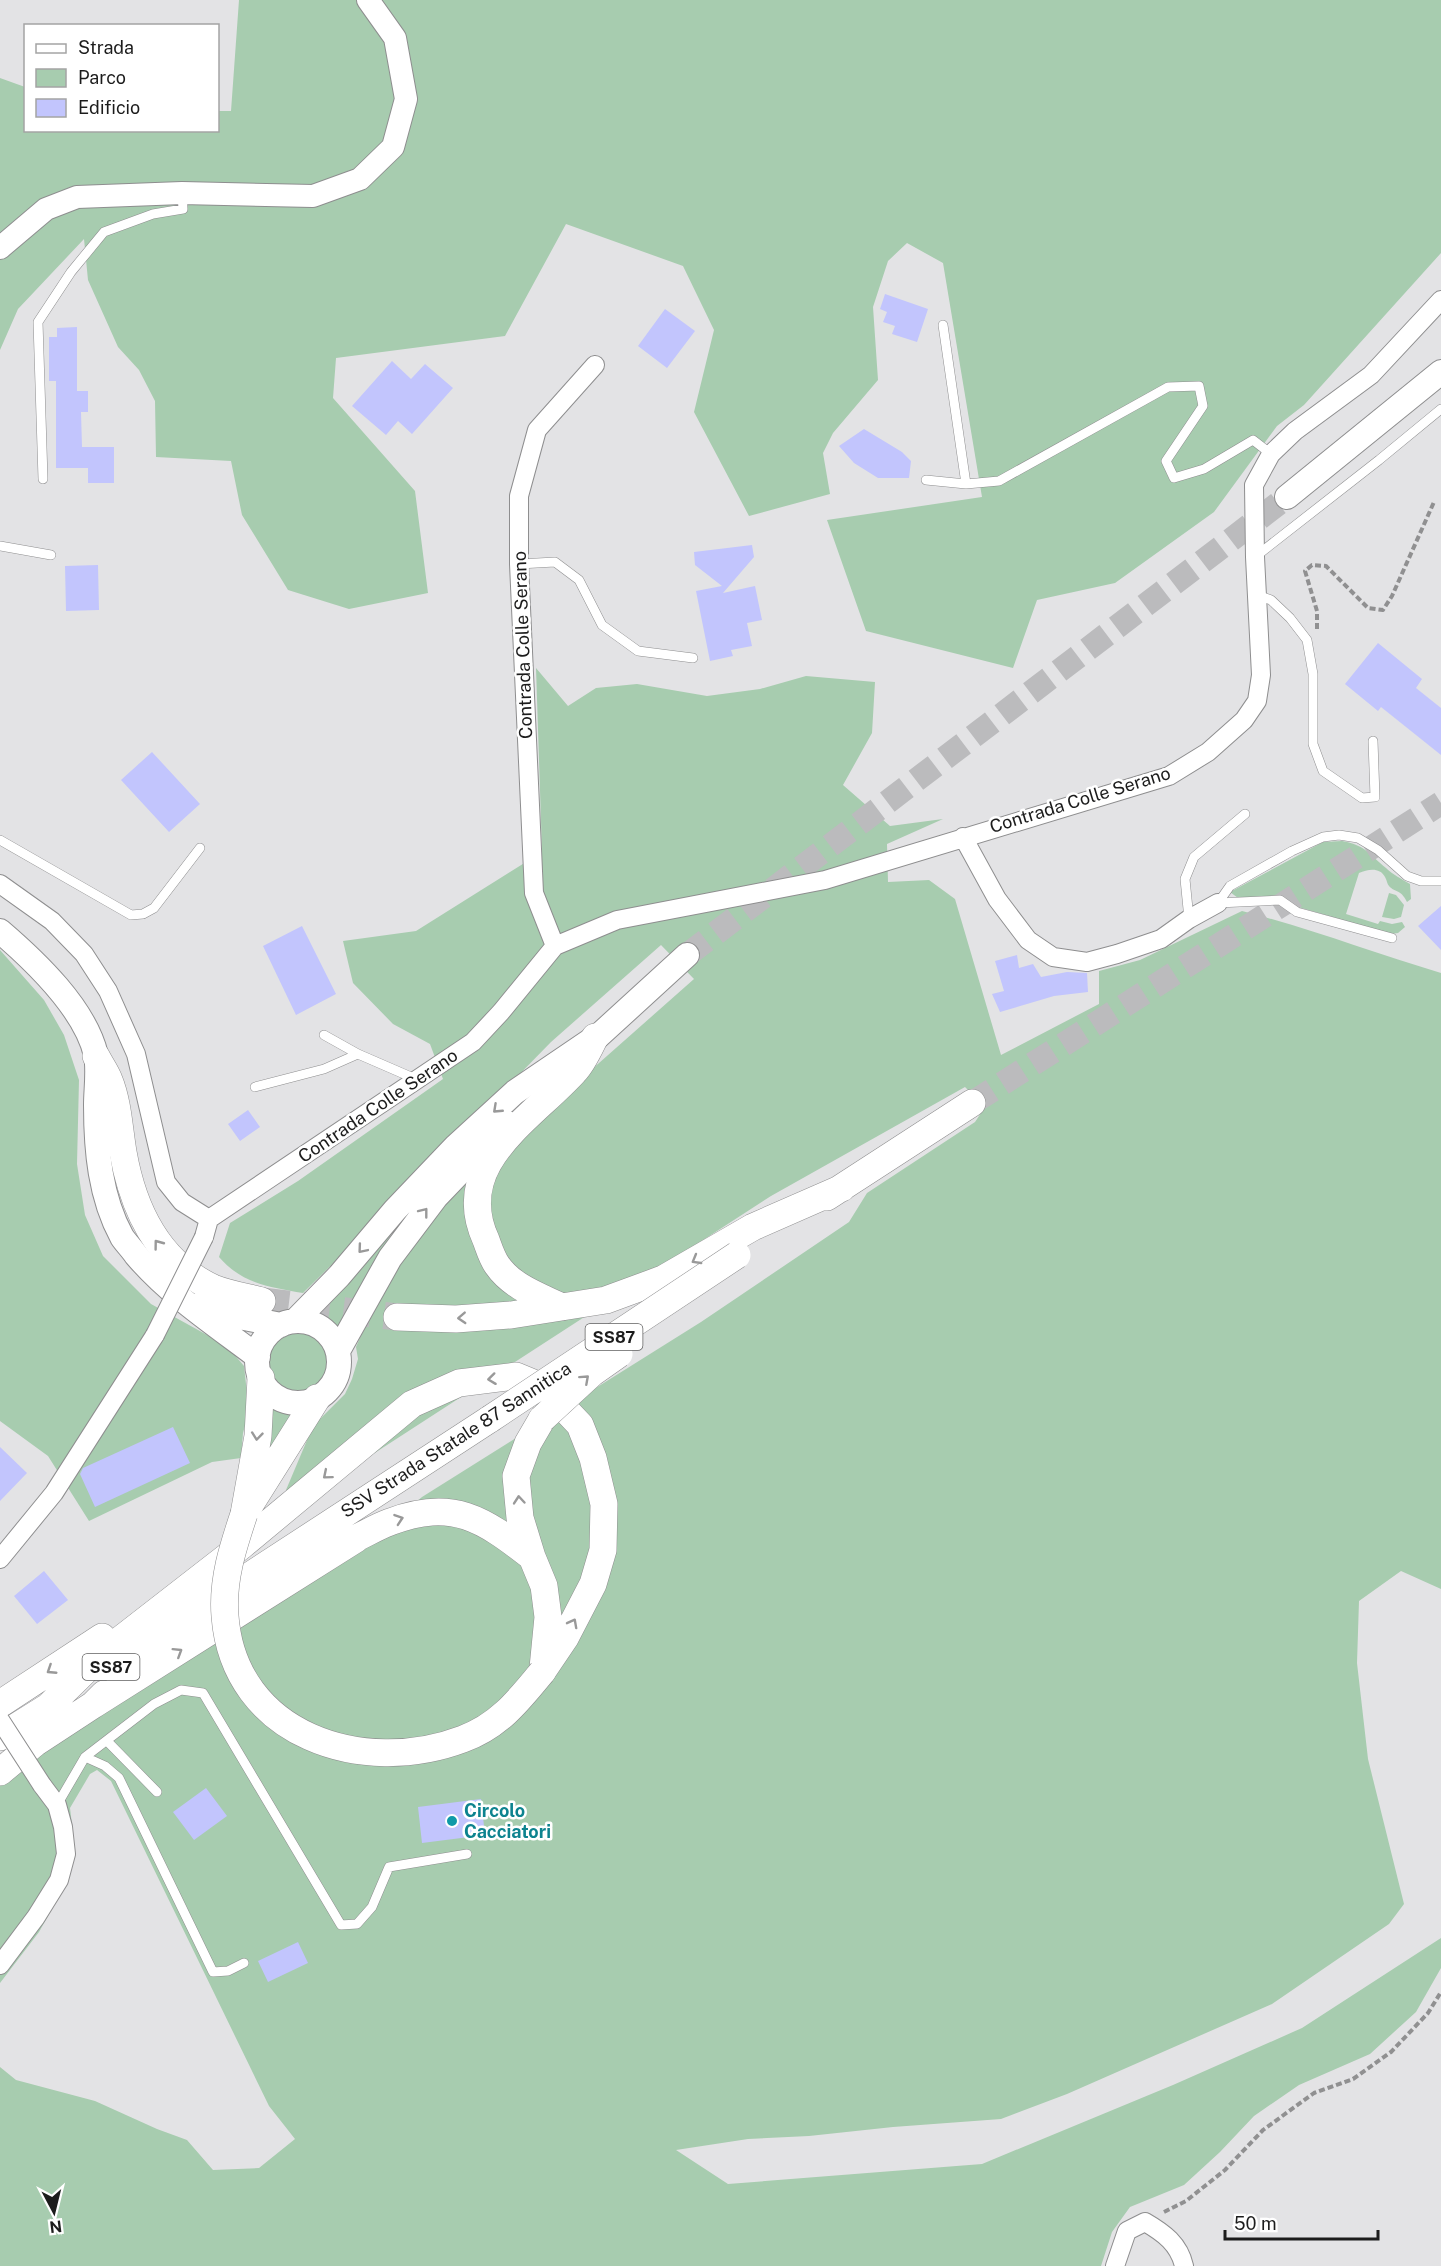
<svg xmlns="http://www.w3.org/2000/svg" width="1441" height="2266" viewBox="0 0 1441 2266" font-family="'Public Sans',sans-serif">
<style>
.green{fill:#a7ccaf}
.building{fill:#c2c5fd}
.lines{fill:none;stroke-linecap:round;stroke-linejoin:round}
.secondary-tunnel{stroke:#bbbbbd;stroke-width:24;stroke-dasharray:24 12;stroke-linecap:butt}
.primary-tunnel{stroke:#bbbbbd;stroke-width:27;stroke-dasharray:27 14;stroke-linecap:butt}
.service-casing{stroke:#8e8e8f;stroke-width:10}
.minor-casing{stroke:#8e8e8f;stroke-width:20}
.tertiary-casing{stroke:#8e8e8f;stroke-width:24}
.secondary-casing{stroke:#8e8e8f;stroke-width:26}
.primary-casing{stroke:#8e8e8f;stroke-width:28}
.path{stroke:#909091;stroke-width:4;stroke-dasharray:6 3;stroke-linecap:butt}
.service{stroke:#fff;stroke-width:9}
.minor{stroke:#fff;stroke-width:18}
.tertiary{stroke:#fff;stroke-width:22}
.secondary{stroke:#fff;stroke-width:24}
.primary{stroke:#fff;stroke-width:27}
.minor-bridge-casing{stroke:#8e8e8f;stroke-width:20;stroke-linecap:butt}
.primary-bridge-casing{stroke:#8e8e8f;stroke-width:28;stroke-linecap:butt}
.minor-bridge{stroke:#fff;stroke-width:18}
.primary-bridge{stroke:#fff;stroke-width:27}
.oneway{stroke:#999}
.culture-dot{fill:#0f9aa8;stroke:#fff;stroke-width:2}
.labels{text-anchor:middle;stroke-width:5;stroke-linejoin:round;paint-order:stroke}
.shield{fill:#fff;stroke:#606060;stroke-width:1.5}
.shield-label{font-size:16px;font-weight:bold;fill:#1c1c1c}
.street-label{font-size:18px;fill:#1c1c1c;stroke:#fff}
.culture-label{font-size:18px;font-weight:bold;fill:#0d838f;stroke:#fff;text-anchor:start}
</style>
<rect width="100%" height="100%" fill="#e3e3e5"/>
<path class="green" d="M239,0H1441V253L1304,405L1277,426L1214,512L1115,583L1037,600L1013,668L866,631L827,520L982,497L943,263L907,243L888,261L873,307L878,380L833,433L823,453L830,494L749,516L694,412L714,330L683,266L566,224L505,336L336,358L333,398L415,491L428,593L349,609L288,590L242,515L231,461L156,457L155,401L139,370L118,347L88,280L84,239L18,309L0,350V78L25,87L26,130H218V111H231Z
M536,668L568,706L596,688L637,684L707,696L760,689L806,676L875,682L872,733L843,785L890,826L943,819L887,844L888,882L929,880L955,899L1001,1055L1099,1004V971L1140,960L1242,911C1309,928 1374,953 1441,973V1589L1401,1571L1359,1601L1357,1663L1368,1759L1404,1904L1389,1924L1272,2004L1067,2094L1001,2119L893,2127L809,2136L748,2139L676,2150L728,2184L982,2164L1173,2085L1302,2028L1441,1938V1968L1416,2012L1370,2054L1299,2085L1254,2116L1220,2152L1184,2185L1130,2207L1112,2232L1101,2266H0V2067L16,2080L95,2101L157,2129L187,2140L213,2170L259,2168L295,2139L269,2106L111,1781L97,1770L90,1774L70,1808L73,1834L70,1870L62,1891L39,1932L0,1983V1766L352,1557L422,1497L701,1322L849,1222L867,1193L975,1122L985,1107L965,1087L771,1196L313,1493L286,1490L313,1426L345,1394L352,1379L358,1359L356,1347L376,1301L434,1209L694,979L661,945L551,1042L365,1232L303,1293C270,1287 242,1284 219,1257L230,1223L298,1181L443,1079L430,1044L393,1024L353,983L343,941L416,931L542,852Z
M1342,841C1365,845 1369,854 1386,868C1393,875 1402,879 1410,884L1411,899L1407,902C1400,888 1395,893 1389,886C1387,884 1387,880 1385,877C1380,867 1368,869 1359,873L1346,914L1378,924L1380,921L1392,924L1402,922L1405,927L1398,933L1391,934L1298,907L1280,897L1238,898L1230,892L1323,842Z
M1389,893L1396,895L1404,905L1401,917L1394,919L1382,917Z
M0,950L44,1000L64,1035L79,1080L77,1164L85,1215L103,1256L151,1304L227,1346L244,1366L249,1411L243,1433L241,1458L212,1462L89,1521L48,1456L0,1421Z
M396,1225L338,1335L330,1327L308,1315Z
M268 1361a30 30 0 1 1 60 0a30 30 0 1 1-60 0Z
M267,1398C279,1407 287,1410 302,1410L257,1484Z"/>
<path class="building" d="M885,294L928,309L917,342L892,334L895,326L883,322L887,312L880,309Z
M665,309L695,331L667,368L638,346Z
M77,327V391H88V412H81L82,447H114V483H88V468H56V381H49V337H57V328Z
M392,361L411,379L425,364L453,388L412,434L398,421L386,435L352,406Z
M864,429L902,452L911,461L909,478H878L854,463L839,446Z
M752,545L754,557L723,593L755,586L762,620L747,623L752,646L731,650L733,656L710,661L696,591L722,586L695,565L694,552Z
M98,565L99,610L66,611L65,566Z
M1378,643L1422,679L1416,688L1441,708V755L1381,707L1378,711L1345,684Z
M152,752L200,804L169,832L121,780Z
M1441,906V950L1418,926Z
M302,926L336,994L296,1015L263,946Z
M1017,955L1019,968L1033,964L1041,977L1067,972L1087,973L1088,992L1054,996L1000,1012L992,994L1004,991L995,961Z
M248,1110L260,1127L240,1141L228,1124Z
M173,1427L190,1463L95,1507L80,1474L83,1468Z
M0,1447L27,1473L0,1501Z
M44,1571L68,1600L37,1624L14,1596Z
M206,1788L227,1816L194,1840L173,1812Z
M481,1799L485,1835L422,1843L418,1807Z
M298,1942L308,1963L268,1982L258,1961Z"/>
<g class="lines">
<path class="secondary-tunnel" d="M687,955L1287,497
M972,1103L1441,803"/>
<path class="primary-tunnel" d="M262,1301L397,1317"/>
<g class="service-casing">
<path id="service" d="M943,325L966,484
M43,479L38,322L71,272L104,232L153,214L183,209L182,193
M926,480L966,484L999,481L1168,387L1199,386L1203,406L1166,461L1174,478L1204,469L1253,440L1271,454
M0,546L51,555
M1255,557L1379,460L1441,409
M519,564L555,562L579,580L602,625L638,651L693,658
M1257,595L1271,600L1290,618L1307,640L1313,674V744L1323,771L1362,798L1375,797L1373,741
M0,840L131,915L143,914L154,908L200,848
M1218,903L1230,886L1292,851L1323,837L1339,835L1358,838L1378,850L1407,876L1421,881H1441
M1218,903L1280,900L1297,912L1392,938
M1189,919L1185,879L1194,857L1245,814
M324,1035L358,1054L418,1080
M255,1087L324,1069L358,1054
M107,1741L157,1792
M85,1757L105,1766L119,1778L213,1972L228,1971L244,1963
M57,1805L85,1757L154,1704L181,1690L203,1693L341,1925L357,1924L372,1907L389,1867L467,1854"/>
</g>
<g class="minor-casing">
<path id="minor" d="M963,837L997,899L1028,940L1053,957L1087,962L1117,954L1161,939L1189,919L1218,903
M0,884L52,921L84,954L108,991L136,1054L166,1182L182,1202L209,1219
M555,946L534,893L519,564V496L537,430L595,365
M204,1237L209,1219L473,1042L501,1012L555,946L617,920L825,880L1169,776L1208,752L1244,720L1257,701L1261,675L1255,557L1254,485L1271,454L1295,431L1371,375L1441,300
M0,1559L54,1493L155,1335
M0,1965L36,1917L59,1880L66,1854L63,1827L57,1805L42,1785
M1115,2266L1127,2231L1145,2222C1164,2233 1179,2244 1184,2266"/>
</g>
<g class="tertiary-casing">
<path id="tertiary" d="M0,248L46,209L77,197L182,193L313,196L360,179L393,147L406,99L395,38L368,0"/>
</g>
<g class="secondary-casing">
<path id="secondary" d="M1287,497L1441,372
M0,931C35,961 85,1008 96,1055C99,1070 96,1090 96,1105C96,1150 100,1197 122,1237C126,1243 132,1249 136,1255C170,1295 216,1325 258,1357
M582,1051L687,955
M199,1305L234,1316L281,1325
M295,1321L339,1276L395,1210L456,1146L515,1092L593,1039
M257 1362a41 41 0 1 1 82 0a41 41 0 1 1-82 0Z
M338,1351L390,1258L436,1197L507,1123"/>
</g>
<g class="primary-casing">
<path id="primary" d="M96,1056C100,1064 106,1072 109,1080C118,1102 119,1128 123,1152C133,1209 158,1262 213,1288C228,1294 246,1297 262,1301
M827,1197L972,1103
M562,1307C539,1296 512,1287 497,1265C492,1258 489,1248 486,1240C451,1164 529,1121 574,1072C583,1063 589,1049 595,1037
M397,1317L456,1319L511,1315L606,1300L663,1279L753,1227L842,1188
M542,1419L528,1443L516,1476L520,1518L532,1557L544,1586L548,1617L543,1668
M251,1503L317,1398
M244,1514L258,1436L261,1378
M340,1545C358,1539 373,1528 390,1522C453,1498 483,1519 532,1557
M119,1661L490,1419
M0,1704L102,1637
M93,1705L356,1539
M46,1709L102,1654L241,1546L412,1404L459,1383L516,1376L545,1388L580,1425L593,1458L604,1504L603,1550L593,1584L565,1638L542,1672
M0,1737L59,1700
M0,1772L35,1743L93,1705L104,1694"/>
</g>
<path class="path" d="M1317,629V611L1305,571L1312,565L1326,566L1368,608L1383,610L1392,596L1434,502
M1164,2212L1186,2201L1225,2170L1263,2130L1314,2093L1353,2079L1391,2052L1428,2013L1441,1992"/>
<use href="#service" class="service"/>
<use href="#minor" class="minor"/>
<use href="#tertiary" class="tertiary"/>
<use href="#secondary" class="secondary"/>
<use href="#primary" class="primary"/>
<g class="minor-bridge-casing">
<path id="minor-bridge" d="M155,1335L204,1237
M0,1720L42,1785"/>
</g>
<g class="primary-bridge-casing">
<path id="primary-bridge" d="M490,1419L737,1255
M542,1419L592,1373L619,1354
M244,1514C233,1547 222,1580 225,1616C234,1736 363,1777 463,1739C499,1726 519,1700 542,1672"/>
</g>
<use href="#minor-bridge" class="minor-bridge"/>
<use href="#primary-bridge" class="primary-bridge"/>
</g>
<defs><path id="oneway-chevron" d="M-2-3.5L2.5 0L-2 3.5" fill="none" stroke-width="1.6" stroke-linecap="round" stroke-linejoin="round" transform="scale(1.5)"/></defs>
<g class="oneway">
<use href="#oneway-chevron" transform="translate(497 1109) rotate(137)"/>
<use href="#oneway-chevron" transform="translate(424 1212) rotate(-52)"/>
<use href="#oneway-chevron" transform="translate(158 1244) rotate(-127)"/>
<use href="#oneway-chevron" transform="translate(362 1249) rotate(130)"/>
<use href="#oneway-chevron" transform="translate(696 1260) rotate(150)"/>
<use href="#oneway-chevron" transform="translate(462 1318) rotate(177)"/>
<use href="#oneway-chevron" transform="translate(492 1379) rotate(173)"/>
<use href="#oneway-chevron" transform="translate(585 1379) rotate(-42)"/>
<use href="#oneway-chevron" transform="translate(257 1436) rotate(96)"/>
<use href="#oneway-chevron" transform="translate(327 1475) rotate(140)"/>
<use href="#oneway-chevron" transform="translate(519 1500) rotate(-95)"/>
<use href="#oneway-chevron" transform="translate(399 1519) rotate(-19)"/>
<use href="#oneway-chevron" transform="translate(573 1623) rotate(-62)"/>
<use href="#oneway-chevron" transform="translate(178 1652) rotate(-32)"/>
<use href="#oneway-chevron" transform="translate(51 1670) rotate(147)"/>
</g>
<circle class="culture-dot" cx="452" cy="1821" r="6"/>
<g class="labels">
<g class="shield">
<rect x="585.5" y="1324" width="57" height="26" rx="4.5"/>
<rect x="82.5" y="1654" width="57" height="26" rx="4.5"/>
</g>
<g class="shield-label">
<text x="614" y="1343">SS87</text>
<text x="111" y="1673">SS87</text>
</g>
<g class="street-label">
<text transform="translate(523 645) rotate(-92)" y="6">Contrada Colle Serano</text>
<text transform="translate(1080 800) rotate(-17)" y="6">Contrada Colle Serano</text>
<text transform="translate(378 1106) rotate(-34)" y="6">Contrada Colle Serano</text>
<text transform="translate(456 1440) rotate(-33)" y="6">SSV Strada Statale 87 Sannitica</text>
</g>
<g class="culture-label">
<text x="464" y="1817">Circolo<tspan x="464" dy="21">Cacciatori</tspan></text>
</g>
</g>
<rect x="24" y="24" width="195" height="108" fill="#ffffff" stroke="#a4a4a4" stroke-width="1.5"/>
<rect x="36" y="44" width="30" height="9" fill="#ffffff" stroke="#a4a4a4" stroke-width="1.5"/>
<text x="78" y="54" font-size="18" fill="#1c1c1c">Strada</text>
<rect x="36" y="69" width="30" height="18" fill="#a7ccaf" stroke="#a4a4a4" stroke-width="1.5"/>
<text x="78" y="84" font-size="18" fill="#1c1c1c">Parco</text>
<rect x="36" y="99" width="30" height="18" fill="#c2c5fd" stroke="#a4a4a4" stroke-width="1.5"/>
<text x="78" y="114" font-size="18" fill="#1c1c1c">Edificio</text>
<g transform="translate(54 2212) rotate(173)" stroke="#ffffff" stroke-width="4.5" paint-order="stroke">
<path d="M0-4.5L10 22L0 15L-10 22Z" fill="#1c1c1c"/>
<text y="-9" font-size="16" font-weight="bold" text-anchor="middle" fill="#1c1c1c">N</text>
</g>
<path d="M1225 2230v9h153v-9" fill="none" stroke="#1c1c1c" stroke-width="3"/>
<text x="1234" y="2230" font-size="18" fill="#1c1c1c" stroke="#ffffff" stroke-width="4.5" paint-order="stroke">50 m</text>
</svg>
